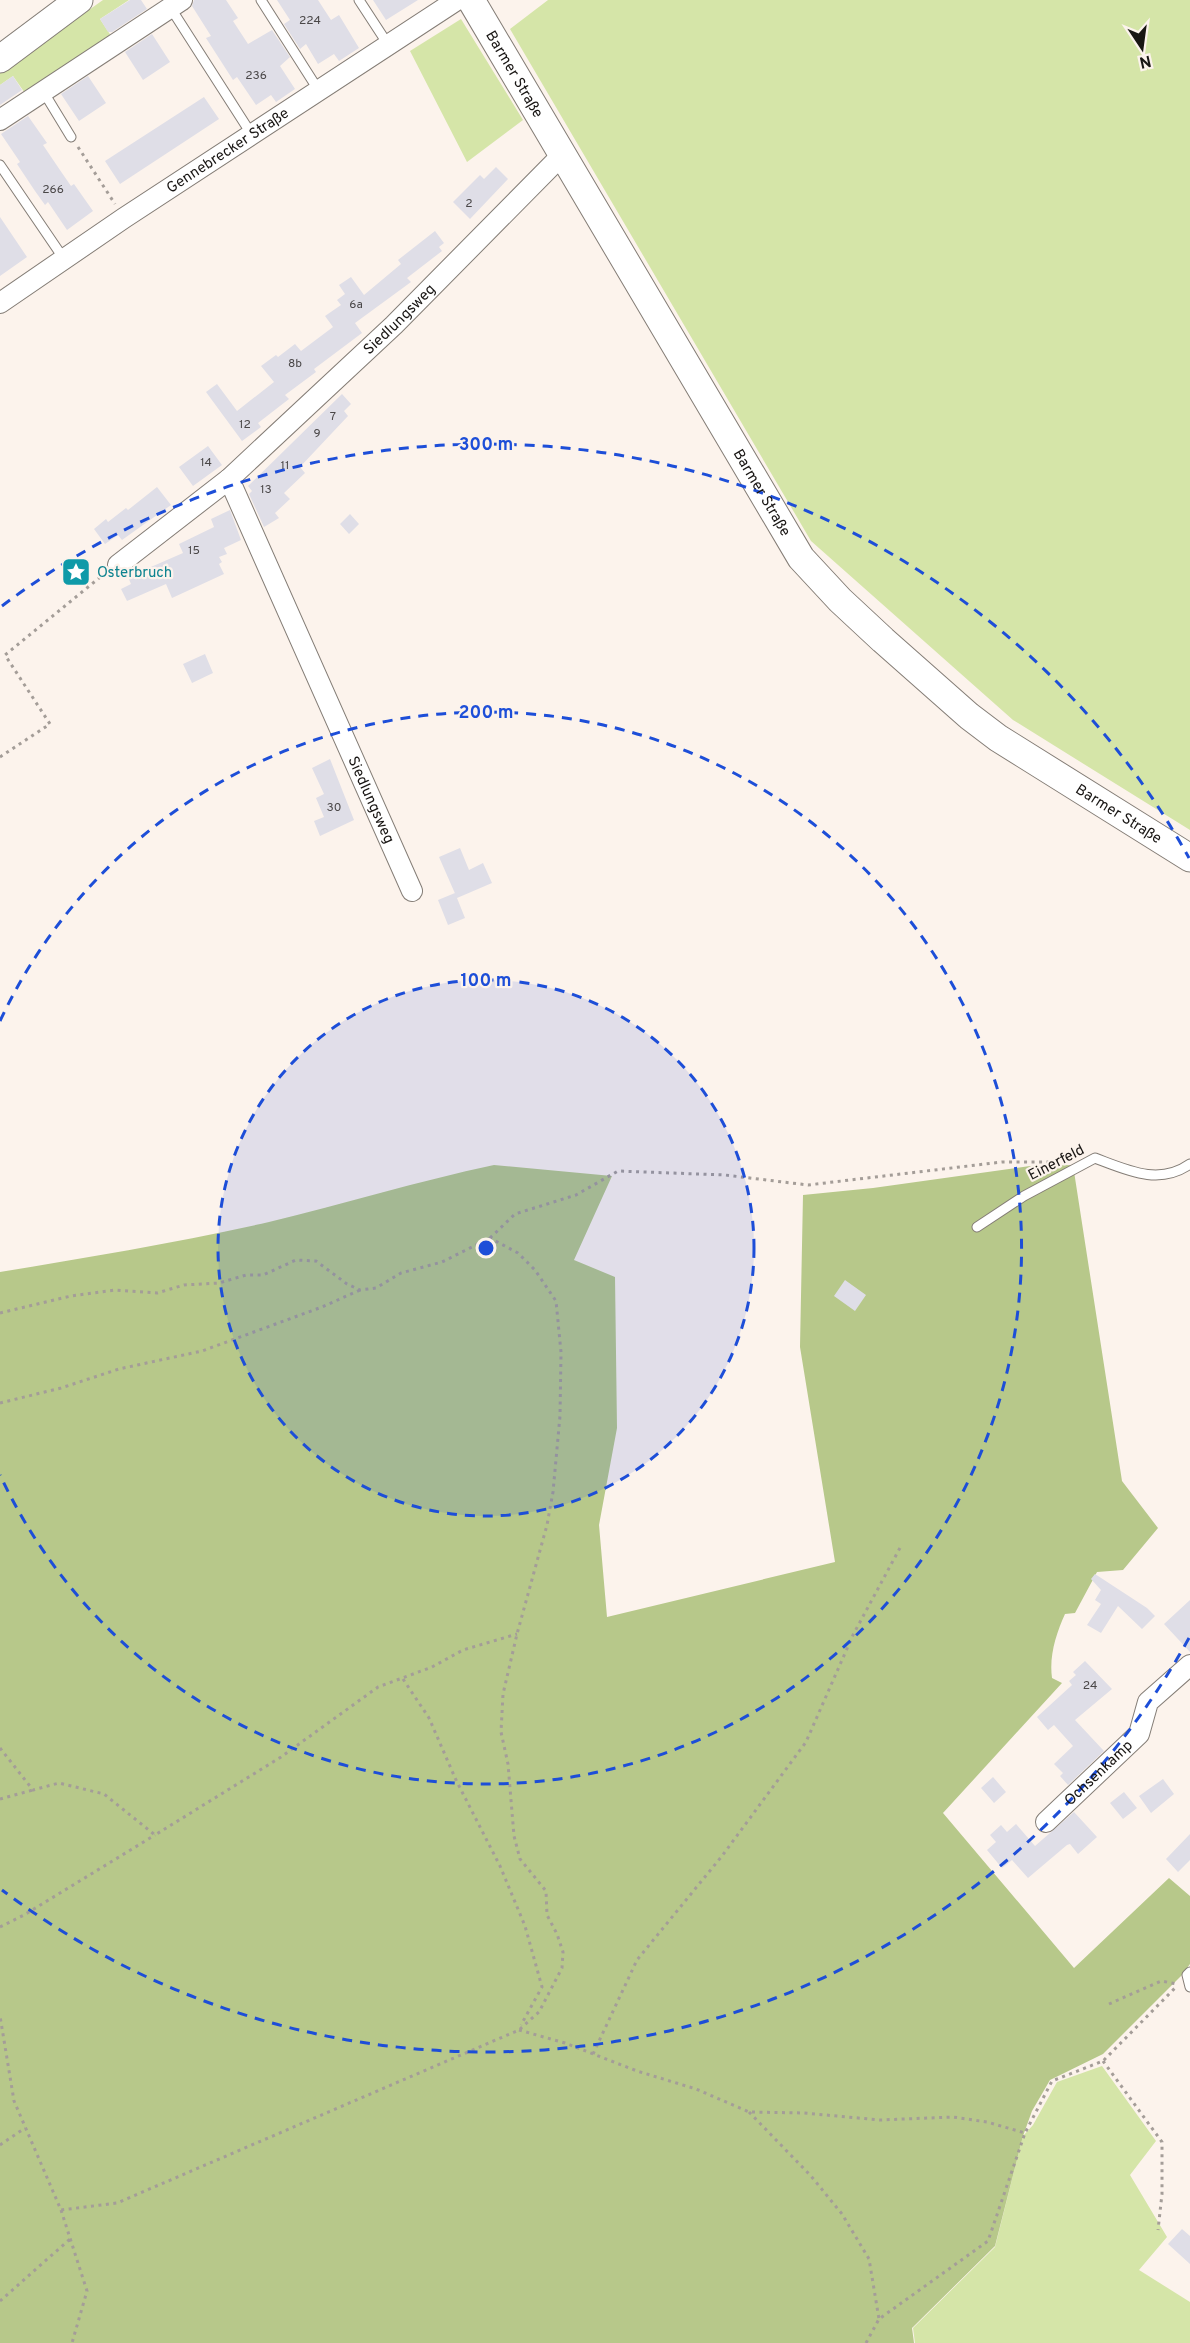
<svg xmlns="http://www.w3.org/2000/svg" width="1190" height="2343" viewBox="0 0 1190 2343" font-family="Overpass,sans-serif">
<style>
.green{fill:#d5e5a8}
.forest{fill:#b7c88a}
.building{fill:#dfdee7}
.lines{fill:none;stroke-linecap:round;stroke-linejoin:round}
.lane-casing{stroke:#847d76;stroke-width:11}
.street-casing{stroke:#847d76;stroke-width:22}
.secondary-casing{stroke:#847d76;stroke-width:29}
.path{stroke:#a49d98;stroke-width:3;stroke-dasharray:3 4.5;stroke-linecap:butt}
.lane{stroke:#fff;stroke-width:9}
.street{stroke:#fff;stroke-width:20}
.secondary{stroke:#fff;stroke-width:27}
.ring{fill:none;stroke:#1d4ed8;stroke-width:3;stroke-dasharray:10 8}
.labels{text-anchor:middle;stroke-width:4.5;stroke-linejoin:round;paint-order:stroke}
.number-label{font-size:12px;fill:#4a4748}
.street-label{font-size:15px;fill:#181513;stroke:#fcf3ec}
.culture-label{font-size:15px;fill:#0d838f;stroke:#fcf3ec;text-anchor:start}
.centre{fill:#1d4ed8;stroke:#fcf3ec;stroke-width:3}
.ring-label{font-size:18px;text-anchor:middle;font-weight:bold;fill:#1d4ed8;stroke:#fcf3ec;stroke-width:4.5;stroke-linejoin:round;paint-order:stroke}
</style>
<rect width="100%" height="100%" fill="#fcf3ec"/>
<path class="green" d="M103,0H129L100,19L113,39L27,96L13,76L0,85V73Z
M548,0H1190V830L1013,720L811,541L510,29Z
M461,19L523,120L467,162L410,51Z
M1102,2066L1156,2141L1130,2175L1167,2237L1139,2270L1190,2302V2343H915L913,2328L995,2247L1023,2136L1033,2125L1057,2082Z"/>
<path class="forest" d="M494,1165L612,1176L574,1260L615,1277L617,1428L599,1525L607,1617L835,1562L800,1347L803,1195L873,1188L1030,1166L1073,1165L1122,1481L1158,1528L1123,1570L1097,1572L1075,1613L1065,1614C1056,1634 1049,1656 1052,1678L1062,1683L943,1813L1074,1968L1169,1878L1190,1896V1964L1181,1976L1103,2054L1050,2080L1032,2111L1023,2136L995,2246L912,2328L914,2343H0V1272C90,1257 180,1242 269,1222C344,1204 418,1181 494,1165Z"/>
<path class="building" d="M130,0H141L147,9L112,32H108L100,19Z
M194,0H226L238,18L233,21L248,44L272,30L290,57L280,66L295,89L276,102L271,95L256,105L237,77L233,80L206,38L211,36L192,6Z
M277,0H318L331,20L339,15L359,48L339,61L334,54L318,64L306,44L300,49L284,24L290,20Z
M373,0H418L386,20Z
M152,34L170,62L143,80L125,52Z
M13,76L22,90L0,105V85Z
M88,76L106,103L79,121L61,94Z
M204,97L219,119L120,184L105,161Z
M28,116L47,143L43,145L62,173L71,186L74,184L93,211L67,230L48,202L45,205L35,191L17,164L20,162L1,134Z
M496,167L508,179L470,219L453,202L480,175L484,179Z
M0,217L27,257L0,276Z
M435,231L444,243L439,247L442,251L407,278L411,282L355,323L362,333L314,369L316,372L285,395L289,399L258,423L261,427L242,441L206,392L217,384L237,411L274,382L261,366L276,355L278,357L295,344L301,351L333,327L325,316L341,305L337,300L345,294L339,285L351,277L364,295L401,264L398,260Z
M342,394L351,404L344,411L348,416L300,467L305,473L284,493L290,499L275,513L279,518L264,527L249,494L252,491L248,486Z
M208,446L222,465L193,486L179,467Z
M157,487L171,505L122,540L118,535L105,544L94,529L106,519L108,522L126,508L128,510Z
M230,510L241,540L224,548L227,554L219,557L222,562L219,564L224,574L172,598L166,584L127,601L121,589L131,584L128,577L183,553L179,544L214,527L211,519Z
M350,514L359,524L349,534L340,524Z
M205,654L213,673L192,683L183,664Z
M330,759L354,820L320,836L314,821L324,817L316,798L324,794L312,768Z
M460,848L469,870L483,863L492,883L457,898L439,857Z
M455,893L465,918L448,925L438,900Z
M845,1280L866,1295L855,1311L834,1296Z
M1095,1574L1147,1608L1155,1616L1142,1629L1118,1606L1101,1633L1087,1625L1101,1604L1095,1600L1101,1590L1091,1579Z
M1190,1600V1652L1164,1624Z
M1085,1661L1112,1689L1075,1720L1104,1751L1068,1785L1060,1776L1063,1773L1054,1764L1073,1746L1054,1725L1048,1730L1037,1717L1072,1685L1069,1681L1076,1675L1073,1672Z
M993,1777L1006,1792L994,1803L981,1788Z
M1163,1779L1174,1794L1151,1813L1139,1796Z
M1124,1792L1137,1808L1123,1819L1110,1803Z
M1074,1812L1097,1837L1078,1854L1070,1844L1067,1845L1028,1878L1012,1860L1002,1868L987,1850L996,1842L990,1835L1001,1825L1007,1832L1016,1824L1035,1846Z
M1190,1834V1860L1178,1872L1166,1859Z
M1182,2229L1190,2236V2264L1168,2244Z"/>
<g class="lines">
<g class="lane-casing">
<path id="lane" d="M261,0L319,91
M359,0L389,46
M170,7L252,135
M43,91L71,137
M0,165L64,259
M977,1227L1024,1196L1095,1158C1127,1170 1159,1186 1190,1164
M1190,1972L1187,1975L1190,1987"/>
</g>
<g class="street-casing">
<g id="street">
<path d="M0,120L182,0"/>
<path id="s1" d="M0,303L124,218L457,0"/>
<path id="s2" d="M229,479L412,891"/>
<path id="s3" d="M118,565L229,479L394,325L563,154"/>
<path id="s4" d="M1046,1822L1139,1734L1148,1702L1190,1665"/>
</g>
</g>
<g class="secondary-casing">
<g id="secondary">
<path id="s5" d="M471,0L801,558L840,600L883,640L969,716L998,738L1190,858"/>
<path d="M0,59L79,0"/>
</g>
</g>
<path class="path" d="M78,147L115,204
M0,757L50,724L5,655L104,574
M490,1238L515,1214L576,1195L618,1171L725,1175L808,1185L1002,1162H1058
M0,1313L71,1296L115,1290L157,1293L184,1285L219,1283L246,1275H263L296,1260L316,1261L347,1284L360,1290L376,1288L401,1273L442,1262L490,1238L518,1253L535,1270L556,1301L561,1352L560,1416L553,1492L547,1525L517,1634L503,1694L501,1732L508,1764L514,1836L520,1859L546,1891L547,1915L557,1934L563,1952L562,1968L539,2012L519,2030L117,2203L61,2210L14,2101L0,2016
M0,1403L61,1388L119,1369L202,1351L322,1307L360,1290
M403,1679L429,1718L456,1780L500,1866L525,1926L542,1987L521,2025
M0,1748L33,1790L59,1783L104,1794L155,1835L281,1757L378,1687L432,1667L463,1650L517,1634
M0,1799L33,1790
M0,1927L24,1915L155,1835
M1109,2004L1161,1981L1177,1984
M519,2030L565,2043L637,2071L696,2089L749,2112L804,2113L880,2120L953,2117L987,2122L1025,2133
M593,2054L637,1960L722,1856L806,1742L853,1635L901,1546
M1103,2061L1162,2142V2194L1158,2230
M749,2112L811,2176L842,2214L869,2259L879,2319
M0,2145L25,2128
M61,2210L87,2291L72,2343
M0,2301L70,2239
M866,2343L879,2319L988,2241L1025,2133L1052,2081L1103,2061L1176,1987"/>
<use href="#lane" class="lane"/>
<use href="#street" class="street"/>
<use href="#secondary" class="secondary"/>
</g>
<circle cx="486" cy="1248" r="268" fill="#1d4ed8" fill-opacity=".12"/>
<g class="ring">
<circle cx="486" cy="1248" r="268"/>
<path d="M0 1021A536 536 0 1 1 0 1475"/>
<path d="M1189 1638A804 804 0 0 1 2 1890M2 606A804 804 0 0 1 1189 858"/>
</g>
<defs>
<g id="sight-square" transform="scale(1.5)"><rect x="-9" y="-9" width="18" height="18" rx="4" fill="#0f9aa8" stroke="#fcf3ec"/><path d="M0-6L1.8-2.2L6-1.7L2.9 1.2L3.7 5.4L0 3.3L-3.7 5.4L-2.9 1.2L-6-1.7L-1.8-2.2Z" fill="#fff"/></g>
</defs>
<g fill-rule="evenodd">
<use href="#sight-square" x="76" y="572"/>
</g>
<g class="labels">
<g class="number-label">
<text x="310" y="24">224</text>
<text x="256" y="79">236</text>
<text x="53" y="193">266</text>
<text x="469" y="207">2</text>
<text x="356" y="308">6a</text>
<text x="295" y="367">8b</text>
<text x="333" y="420">7</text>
<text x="245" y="428">12</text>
<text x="317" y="437">9</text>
<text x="206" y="466">14</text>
<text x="285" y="469">11</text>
<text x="266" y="493">13</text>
<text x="194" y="554">15</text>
<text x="334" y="811">30</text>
<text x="1090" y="1689">24</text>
</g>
<g class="street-label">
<text dy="5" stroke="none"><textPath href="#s5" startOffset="86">Barmer Straße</textPath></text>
<text dy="5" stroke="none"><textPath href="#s1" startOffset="274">Gennebrecker Straße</textPath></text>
<text dy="5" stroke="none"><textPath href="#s3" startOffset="374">Siedlungsweg</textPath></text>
<text dy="5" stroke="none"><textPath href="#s5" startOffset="572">Barmer Straße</textPath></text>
<text dy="5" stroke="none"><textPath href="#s2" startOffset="351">Siedlungsweg</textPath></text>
<text dy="5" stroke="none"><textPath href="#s5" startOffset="1058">Barmer Straße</textPath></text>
<text transform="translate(1056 1162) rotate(-27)" y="5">Einerfeld</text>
<text dy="5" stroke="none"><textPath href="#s4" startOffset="72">Ochsenkamp</textPath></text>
</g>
<g class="culture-label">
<text x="97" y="577">Osterbruch</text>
</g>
</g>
<circle cx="486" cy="1248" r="9" class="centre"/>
<g class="ring-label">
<text x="486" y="450">300 m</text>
<text x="486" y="718">200 m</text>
<text x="486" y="986">100 m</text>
</g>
<g transform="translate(1142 48) rotate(167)" stroke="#fcf3ec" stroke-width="4.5" paint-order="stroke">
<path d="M0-4.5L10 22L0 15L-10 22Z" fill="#181513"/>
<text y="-9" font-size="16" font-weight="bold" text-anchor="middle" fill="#181513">N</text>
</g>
</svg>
